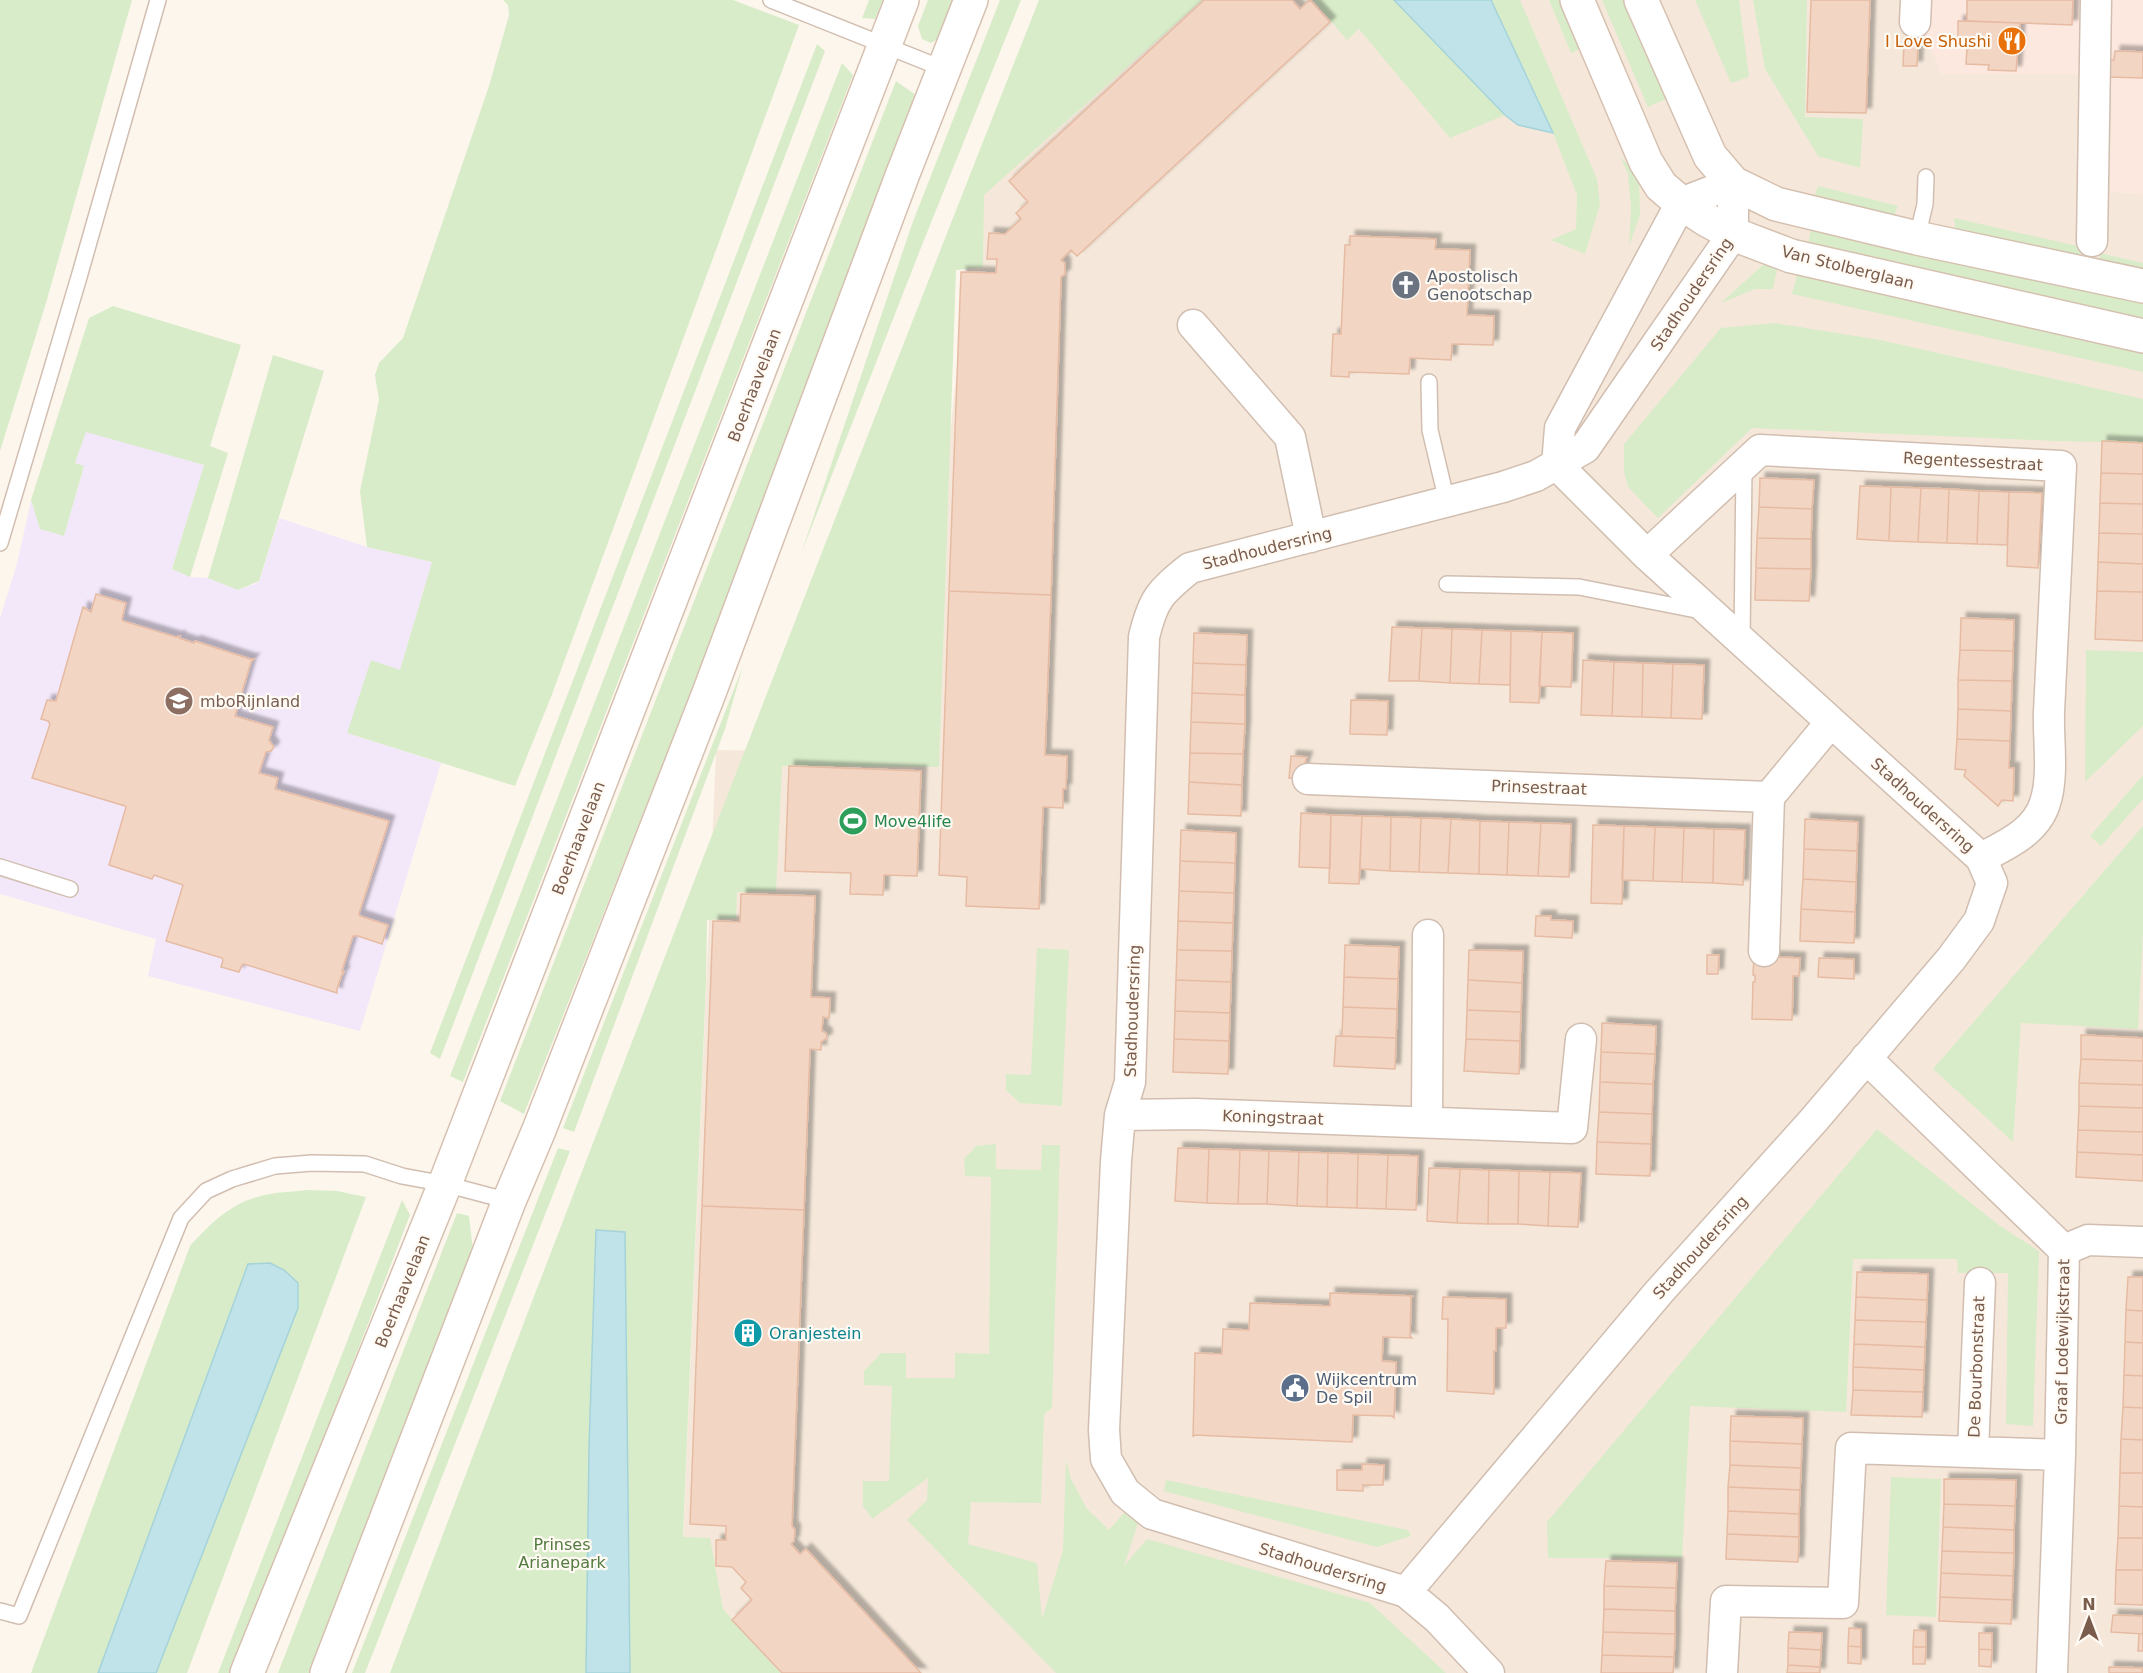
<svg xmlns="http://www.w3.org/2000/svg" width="2143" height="1673" viewBox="0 0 2143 1673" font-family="'DejaVu Sans',sans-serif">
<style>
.residential{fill:#f5e8da}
.commercial{fill:#fde8e0}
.education{fill:#f3e8fa}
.green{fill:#d8ecc9}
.water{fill:#bfe3e8;stroke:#a5d3da;stroke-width:1.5}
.building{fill:#f3d5c3;stroke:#e6bba3;stroke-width:1.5;filter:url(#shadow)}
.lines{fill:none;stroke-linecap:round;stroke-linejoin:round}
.lane-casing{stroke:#d1beb0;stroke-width:18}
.street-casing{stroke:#d1beb0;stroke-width:33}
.secondary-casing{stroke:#d6c0b0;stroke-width:36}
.lane{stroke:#fff;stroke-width:15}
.street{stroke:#fff;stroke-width:30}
.secondary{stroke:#fff;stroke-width:33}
.labels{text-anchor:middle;stroke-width:4.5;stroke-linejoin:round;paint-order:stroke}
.food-label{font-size:16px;fill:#c56008;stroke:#fffaf3;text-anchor:end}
.street-label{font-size:16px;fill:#7a5c4d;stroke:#fffaf3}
.worship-label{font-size:16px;fill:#5b616d;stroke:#fffaf3;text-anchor:start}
.education-label{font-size:16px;fill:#785e54;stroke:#fffaf3;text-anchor:start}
.leisure-label{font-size:16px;fill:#27864d;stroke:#fffaf3;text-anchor:start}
.culture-label{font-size:16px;fill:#0d838f;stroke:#fffaf3;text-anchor:start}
.service-label{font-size:16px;fill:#4e5e75;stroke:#fffaf3;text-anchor:start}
.park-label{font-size:16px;fill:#537a41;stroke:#fffaf3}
</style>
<defs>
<filter id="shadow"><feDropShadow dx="5.5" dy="-5.5" stdDeviation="1.5" flood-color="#0004"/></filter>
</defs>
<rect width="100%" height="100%" fill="#fdf6ec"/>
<path class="residential" d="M1181,0H2143V1673H781L682,1565L716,750L918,753L976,180Z"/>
<path class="commercial" d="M1922,0H2143V194L2110,192L2112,94L2104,74H1941L1921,23Z"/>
<path class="education" d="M86,431L204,465L172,569L190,577L208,578L238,590L259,582L279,518L367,547L432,562L400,670L347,733L441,763L360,1031L148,976L156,939L0,894V618L17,564L31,500L40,529L64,536L84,467L75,463Z"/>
<path class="green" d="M0,0H132L46,303L0,451Z
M503,0H733L799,25L551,697L515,786L347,733L371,660L400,670L432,562L367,547L360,491L379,400L375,375L379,363L403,338L489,86L509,15L508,5Z
M869,0H883L875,19L862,18Z
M928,0H957L943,36L931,43L922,39L918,26Z
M1000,0H1021L924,240L801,554L912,224Z
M1039,0H1202L984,195L983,267L956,270L939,767L782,766L776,891L737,892L736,918L707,920L706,983L683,1537L710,1538L723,1609L781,1673H390C603,1114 819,556 1039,0Z
M1313,0H1394L1505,115L1450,138L1359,29L1347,40Z
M1491,0H1520L1597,179L1600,204L1585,254L1551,240L1576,229L1577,195L1553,133Z
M1549,0H1560L1582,48L1571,53Z
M1602,0H1624L1668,98L1648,107Z
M1695,0H1739L1749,77L1731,83Z
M1753,0H1807L1805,117L1863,119L1860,168L1818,156L1765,69Z
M817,44L825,51L440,1059L430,1053Z
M842,63L853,75L463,1082L450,1076Z
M896,81L920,98L667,753L524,1114L500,1101Z
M1620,156L1639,177L1640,215L1629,246L1631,207L1628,174Z
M1818,186L1898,206L1893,218L1813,201Z
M1954,218L2082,247L2079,261L1956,231Z
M1812,222L2143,298V321L1808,245Z
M2100,253L2143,263V276L2099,266Z
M1765,263L1778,265L1773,289H1755L1721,303Z
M1799,268L2143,347V372L1792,294Z
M113,306L241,345L210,446L228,453L190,577L172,569L204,465L86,432L75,463L84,466L64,536L40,529L31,500L89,318Z
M1775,323L1880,340L2143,399V443L2056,441L1752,428L1658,518L1628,487L1624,472V444L1721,328Z
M273,355L324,371L259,581L238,590L208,578Z
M2086,650L2143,652V726L2085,782Z
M743,666L725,729L574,1132L563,1128Z
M2143,775V799L2101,846L2090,836Z
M2143,826V931L2138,1029L2021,1023L2013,1142L1933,1069Z
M1037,948L1069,950L1062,1106L1020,1103L1006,1090V1074L1031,1075Z
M1877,1129L2000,1226L2039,1251L2033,1426L2006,1424L2008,1273H1958L1957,1259H1853L1846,1412L1690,1406L1682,1558H1548L1547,1522Z
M996,1144V1169L1041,1170L1042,1145H1060L1052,1408L1044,1414L1041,1503L971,1502L968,1544L1037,1563L1042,1619L1063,1550L1066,1460L1071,1479L1087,1509L1109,1530L1124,1513L1138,1523L1124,1566L1147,1539L1370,1603L1446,1673H1056L907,1520L927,1500L928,1478L872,1519L863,1506V1481H889L892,1386L864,1385V1371L881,1353H906V1378H955V1353L989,1354L991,1177L965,1176L964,1159L976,1146Z
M558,1148L570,1151L365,1673H352Z
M307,1190L337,1191L366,1197L187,1673H156L298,1308L248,1264L98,1673H31L190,1246C210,1224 231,1203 261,1196C275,1192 292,1192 307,1190Z
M402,1200L410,1215L233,1673H218Z
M457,1213L469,1216L473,1250L309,1673H278Z
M1891,1477L1941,1479L1936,1617L1886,1615Z
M1166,1480L1408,1530L1411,1536L1377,1547L1164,1491Z"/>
<path class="water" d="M1394,0H1491L1553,133L1518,125L1505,115Z
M596,1230L625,1232L630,1673H586L589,1448Z
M270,1263L284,1270L298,1283V1308L156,1673H98L248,1264Z"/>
<path class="building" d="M1204,0H1292L1300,9L1310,0L1330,22L1077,256L1071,250L1061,260L1065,263V274L1061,277L1051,595L949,591L961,272L996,273L997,259H987L989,233L1005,234L1021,219L1016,213L1028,202L1009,181Z
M1811,0H1870L1866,113L1807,112Z
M1967,0H2073L2072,25L1967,21Z
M1958,21L2020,23L2016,71L1988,70L1989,65L1966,64L1967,47L1958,46Z
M1904,43H1918L1917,66H1903Z
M2115,51L2143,52V78L2109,77L2110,60H2114Z
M1350,236L1436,239L1435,249L1470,250L1467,315L1494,316L1493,345L1452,344L1451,360L1410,358L1409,374L1349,372V377L1331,376L1333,334H1341L1345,245H1350Z
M2102,441L2143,443V474L2101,473Z
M2101,473L2143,474V504L2100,503Z
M1760,478L1814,480L1812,509L1759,507Z
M1860,486L1891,487L1889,541L1857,539Z
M1891,487L1921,488L1918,542L1889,541Z
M1921,488L1949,489L1947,543L1918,542Z
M1949,489L1979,491L1977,544L1947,543Z
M1979,491L2009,492L2007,545L1977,544Z
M2009,492L2042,493L2038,568L2007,566Z
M2100,503L2143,504V534L2099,533Z
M1759,507L1812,509L1811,539L1757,538Z
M2099,533L2143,534V564L2098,562Z
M1757,538L1811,539V569L1756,568Z
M2098,562L2143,564V592L2097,591Z
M1756,568L1811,569L1809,601L1755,600Z
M949,591L1051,595L1045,755L1067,756L1066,789H1063V808L1043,807L1039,909L966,906L967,877L939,875Z
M2097,591L2143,592V641L2095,639Z
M96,594L126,603L122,619L123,621L176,637L180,636L179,638L194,643L195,641L198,642L250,659H254L251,662L235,716L273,727L269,740L274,747L271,751L266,752L259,773L278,778L275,789L389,821L359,914L360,916L388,925L382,944L358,936H353L342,971H344L343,974H342L337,989V993L244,964L242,965L239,972L221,967L223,960L222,958L166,941L183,885L154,875L152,879L109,865L126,807L125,806L32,778L50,724L48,721L41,719L47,700L56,701L83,607L91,612Z
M1961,618L2014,620L2013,651L1960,650Z
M1392,627L1422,628L1419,681H1389Z
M1422,628L1452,629L1450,683L1419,681Z
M1452,629L1482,630L1479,684L1450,683Z
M1482,630L1511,631L1510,685L1479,684Z
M1511,631L1542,632L1539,703L1510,702Z
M1542,632L1573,633L1571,687L1539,686Z
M1194,633L1247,635L1246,665L1193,663Z
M1960,650L2013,651L2012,681L1958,680Z
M1583,660L1614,662L1612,716L1581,715Z
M1614,662L1643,663L1642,717L1612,716Z
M1193,663L1246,665L1245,695L1192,693Z
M1643,663L1673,664L1671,718L1642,717Z
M1673,664L1704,665L1702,719L1671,718Z
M1958,680L2012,681L2011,711L1958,709Z
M1192,693L1245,695V724L1191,722Z
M1351,700L1388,701L1387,735L1350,734Z
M1958,709L2011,711L2010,741L1957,739Z
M1191,722L1245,724L1243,754L1190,753Z
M1957,739L2010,741L2009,768H2014L2013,801L2002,800L1998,806L1964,776L1966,770L1955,769Z
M1190,753L1243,754L1242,785L1189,782Z
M1291,756L1307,757L1299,779L1289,778Z
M789,766L921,771L917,876L884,875L883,895L850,894L851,873L785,871Z
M1189,782L1242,785L1241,816L1188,814Z
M1301,813L1331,815L1330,868L1299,867Z
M1331,815L1362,816L1359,884L1329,883Z
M1362,816L1391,817L1390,871L1360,869Z
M1391,817L1421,818L1419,872L1390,871Z
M1421,818L1451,819L1448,873L1419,872Z
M1451,819L1480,821L1479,874L1448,873Z
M1805,819L1858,822L1857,851L1804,849Z
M1480,821L1509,822L1507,875L1479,874Z
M1509,822L1541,823L1538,876L1507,875Z
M1541,823L1571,824L1569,877L1538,876Z
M1593,825L1624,826L1622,904L1591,903Z
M1624,826L1655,827L1653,881L1622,880Z
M1655,827L1684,828L1682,882L1653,881Z
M1684,828L1714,829L1713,883L1682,882Z
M1714,829L1745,830L1743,885L1713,883Z
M1181,830L1236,833L1235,863L1180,861Z
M1804,849L1857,851L1856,882L1803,879Z
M1180,861L1235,863L1234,893L1179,891Z
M1803,879L1856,882L1855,912L1801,909Z
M1179,891L1234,893L1233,923L1178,921Z
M741,894L815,896L811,997L830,998L829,1018L823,1017L822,1028V1031L826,1033L827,1038L821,1042V1050L810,1049L804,1210L702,1206L713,921L740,922Z
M1801,909L1855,912L1854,943L1800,941Z
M1536,916H1551V920L1573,921L1572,938L1535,936Z
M1178,921L1233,923L1232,951L1177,950Z
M1345,945L1399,947L1398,979L1344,977Z
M1177,950L1232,951L1231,982L1176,980Z
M1469,950L1523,951L1522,983L1468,980Z
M1707,955H1719L1718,974H1707Z
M1754,956L1800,958L1799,976H1793L1792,1020L1752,1019L1753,982H1755V975H1753Z
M1819,958L1854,959V979L1818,977Z
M1344,977L1398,979L1397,1009L1343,1007Z
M1176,980L1231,982L1230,1013L1175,1011Z
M1468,980L1522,983L1521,1012L1467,1010Z
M1343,1007L1397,1009L1396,1038L1342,1036Z
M1467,1010L1521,1012L1520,1041L1466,1039Z
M1175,1011L1230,1013L1229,1041L1174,1039Z
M1602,1023L1656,1026L1655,1054L1601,1052Z
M2081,1035L2143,1038V1061L2081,1059Z
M1336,1036L1396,1038L1395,1069L1334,1066Z
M1174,1039L1229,1041L1228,1074L1173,1072Z
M1466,1039L1520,1041L1519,1074L1464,1071Z
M1601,1052L1655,1054L1653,1084L1600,1082Z
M2081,1059L2143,1061V1085L2079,1083Z
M1600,1082L1653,1084L1652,1114L1599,1112Z
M2079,1083L2143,1085V1108L2079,1106Z
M2079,1106L2143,1108V1132L2078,1130Z
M1599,1112L1652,1114L1651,1144L1597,1142Z
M2078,1130L2143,1132V1155L2077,1152Z
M1597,1142L1651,1144L1650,1176L1596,1174Z
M1178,1148L1209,1149L1207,1203L1175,1201Z
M1209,1149L1240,1150L1238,1204L1207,1203Z
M1240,1150L1269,1151L1267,1204H1238Z
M1269,1151L1299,1152L1297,1206L1267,1204Z
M1299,1152L1328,1153L1327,1207L1297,1206Z
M2077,1152L2143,1155V1181L2076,1177Z
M1328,1153L1358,1154L1357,1208L1327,1207Z
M1358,1154L1388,1155L1386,1209L1357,1208Z
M1388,1155L1418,1156L1416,1210L1386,1209Z
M1429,1168L1460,1169L1457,1223L1427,1221Z
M1460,1169L1489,1170L1488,1224L1457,1223Z
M1489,1170L1519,1171L1518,1224H1488Z
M1519,1171L1550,1172L1548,1226L1518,1224Z
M1550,1172L1581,1173L1578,1227L1548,1226Z
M702,1206L804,1210L792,1526L795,1530L794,1541L791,1544L800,1554L806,1549L921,1673H782L732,1620L752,1600L741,1588L746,1582L732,1567L716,1566V1540H726V1526L690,1524Z
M1857,1272L1928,1274L1927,1300L1856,1297Z
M2128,1277H2143V1311L2126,1310Z
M1330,1293L1413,1296L1411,1297L1410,1336L1412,1338L1383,1337L1382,1361L1396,1362L1394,1418L1392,1416L1353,1415L1352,1442L1194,1435L1193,1437L1195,1353L1222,1354L1223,1329L1249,1330L1250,1303L1330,1306Z
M1443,1297L1506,1299V1328H1496V1351H1494V1394L1447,1391L1448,1319H1442Z
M1856,1297L1927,1300L1926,1322L1855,1320Z
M2126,1310L2143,1311V1343L2125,1342Z
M1855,1320L1926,1322L1925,1347L1854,1344Z
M2125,1342L2143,1343V1376L2124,1375Z
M1854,1344L1925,1347L1924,1370L1853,1367Z
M1853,1367L1924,1370L1923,1392L1853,1390Z
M2124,1375L2143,1376V1408L2123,1407Z
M1853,1390L1923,1392L1922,1417L1851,1415Z
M2123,1407L2143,1408V1440L2121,1439Z
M1731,1416L1803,1418L1802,1444L1730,1441Z
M2121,1439L2143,1440V1473H2120Z
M1730,1441L1802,1444L1801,1468L1730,1465Z
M1362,1464L1384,1465L1383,1485H1363V1491L1337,1490V1470H1362Z
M1730,1465L1801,1468L1800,1490L1728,1487Z
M2120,1473H2143V1507L2119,1506Z
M1944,1479L2016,1480L2015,1506L1944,1504Z
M1728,1487L1800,1490L1799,1514L1728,1511Z
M1944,1504L2015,1506L2014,1530L1943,1527Z
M2119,1506L2143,1507V1538H2118Z
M1728,1511L1799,1514V1537L1727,1534Z
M1943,1527L2014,1530V1553L1942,1551Z
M1727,1534L1799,1537L1798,1562L1726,1559Z
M2118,1538H2143V1570H2116Z
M1942,1551L2014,1553L2013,1576L1941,1573Z
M1606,1561L1677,1563L1676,1588L1604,1586Z
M2116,1570H2143V1605L2115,1604Z
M1941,1573L2013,1576L2012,1600L1940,1597Z
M1604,1586L1676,1588L1675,1611L1604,1609Z
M1940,1597L2012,1600L2011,1624L1939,1621Z
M1604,1609L1675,1611V1634L1603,1632Z
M2113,1615L2143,1616V1634L2111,1632Z
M1849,1628L1861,1629V1647L1848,1646Z
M1914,1630L1926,1631V1647H1913Z
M1603,1632L1675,1634L1674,1657L1602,1655Z
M1789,1632L1822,1633L1821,1650L1788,1648Z
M1979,1633H1992V1650L1979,1649Z
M2139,1634H2143V1651H2138Z
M1848,1646L1861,1647V1664L1848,1663Z
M1913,1647H1926L1925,1664H1913Z
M1788,1648L1821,1650L1820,1667L1788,1665Z
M1979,1649L1992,1650L1991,1667L1979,1666Z
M1602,1655L1674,1657L1673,1673H1601Z
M1788,1665L1820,1667V1673H1787Z
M2109,1667L2143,1668L2142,1673H2109Z"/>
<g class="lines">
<g class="lane-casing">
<path id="lane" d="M771,0L944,69
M1917,238L1925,204L1926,177
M1429,382L1430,430L1447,502
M0,543L79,277L158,0
M1447,584L1579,587L1701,611
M1742,640L1744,467
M0,867L70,889
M0,1611L19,1616L181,1218L206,1191L232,1179L275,1166L312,1163L365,1164L402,1176L445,1184L509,1201"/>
</g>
<g class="street-casing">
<path id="street" d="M1915,22L1916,0
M2092,241L2096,0
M1193,325L1290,437L1311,537
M1647,555L1760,450L2061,466C2057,548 2053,630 2049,712C2048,741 2054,775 2045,803C2036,832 2006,845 1981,858
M1308,779L1769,797L1831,722
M1764,951L1769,797
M1866,1058L2064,1250L2060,1455L2052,1673
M1120,1115L1195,1114L1572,1128L1581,1039
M1427,1122L1428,935
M2064,1250L2088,1240L2143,1242
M1973,1451L1980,1283
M1406,1592L1659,1292L1813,1121L1951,959L1979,921L1992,883L1981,858L1647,555L1557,465
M1489,1673L1437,1618L1406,1592L1152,1514L1125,1492L1106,1459L1104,1430L1116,1161L1120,1115L1130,1082L1144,637C1153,599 1160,592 1190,568L1503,487L1536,476L1585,448L1733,234V183L1681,203L1560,428L1557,465
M1722,1673L1726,1601L1843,1603L1851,1448L2060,1455"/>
</g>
<g class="secondary-casing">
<path id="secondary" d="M1577,0L1646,162L1661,186L1681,203L1707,220L1733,234L1791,256L2143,336
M1641,0L1710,156L1733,183L1776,204L1917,238L2143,286
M247,1673L445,1184L902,0
M327,1673L509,1201L539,1130L709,693L902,176L971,0"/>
</g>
<use href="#lane" class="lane"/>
<use href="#street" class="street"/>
<use href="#secondary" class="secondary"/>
</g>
<defs>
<g id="restaurant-disc" transform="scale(1.5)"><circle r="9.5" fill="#e8710a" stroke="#fffaf3"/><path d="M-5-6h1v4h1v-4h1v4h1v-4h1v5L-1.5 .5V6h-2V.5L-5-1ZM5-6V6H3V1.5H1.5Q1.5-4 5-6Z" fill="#fff"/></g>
<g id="church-disc" transform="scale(1.5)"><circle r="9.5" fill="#6b7280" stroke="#fffaf3"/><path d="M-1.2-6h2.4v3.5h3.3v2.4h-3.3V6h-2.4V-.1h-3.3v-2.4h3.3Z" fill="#fff"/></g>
<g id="university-disc" transform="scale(1.5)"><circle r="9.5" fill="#8d6e63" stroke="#fffaf3"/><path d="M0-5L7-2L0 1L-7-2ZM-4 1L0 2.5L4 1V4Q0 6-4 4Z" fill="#fff"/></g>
<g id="stadium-disc" transform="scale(1.5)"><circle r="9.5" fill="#2e9e5b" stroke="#fffaf3"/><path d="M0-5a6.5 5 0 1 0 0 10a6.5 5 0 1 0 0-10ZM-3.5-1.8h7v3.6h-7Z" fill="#fff"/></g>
<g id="building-disc" transform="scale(1.5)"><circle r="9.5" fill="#0f9aa8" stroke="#fffaf3"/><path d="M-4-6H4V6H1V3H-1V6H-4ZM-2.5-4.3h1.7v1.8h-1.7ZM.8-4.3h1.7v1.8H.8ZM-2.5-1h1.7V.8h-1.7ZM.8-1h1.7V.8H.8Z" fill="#fff"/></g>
<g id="civic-disc" transform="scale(1.5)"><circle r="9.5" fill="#5c6f8a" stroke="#fffaf3"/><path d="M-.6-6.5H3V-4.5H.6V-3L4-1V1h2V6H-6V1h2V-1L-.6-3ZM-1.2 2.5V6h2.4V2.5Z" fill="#fff"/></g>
</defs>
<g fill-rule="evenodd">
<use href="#restaurant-disc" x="2012" y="41"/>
<use href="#church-disc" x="1406" y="285"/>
<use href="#university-disc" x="179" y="701"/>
<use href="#stadium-disc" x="853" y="821"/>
<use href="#building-disc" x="748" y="1333"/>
<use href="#civic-disc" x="1295" y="1388"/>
</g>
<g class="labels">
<g class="food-label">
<text x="1991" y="47">I Love Shushi</text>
</g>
<g class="street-label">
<text transform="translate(1848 267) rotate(14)" y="6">Van Stolberglaan</text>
<text transform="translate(1691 294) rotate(-56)" y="6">Stadhoudersring</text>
<text transform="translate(754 385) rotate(-69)" y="6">Boerhaavelaan</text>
<text transform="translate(1973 461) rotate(3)" y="6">Regentessestraat</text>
<text transform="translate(1267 548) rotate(-14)" y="6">Stadhoudersring</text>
<text transform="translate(1539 787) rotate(2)" y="6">Prinsestraat</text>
<text transform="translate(1923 805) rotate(42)" y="6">Stadhoudersring</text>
<text transform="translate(578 838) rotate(-69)" y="6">Boerhaavelaan</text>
<text transform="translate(1132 1011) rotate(-88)" y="6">Stadhoudersring</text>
<text transform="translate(1273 1117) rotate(2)" y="6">Koningstraat</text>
<text transform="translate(1700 1247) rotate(-48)" y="6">Stadhoudersring</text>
<text transform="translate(402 1291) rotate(-68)" y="6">Boerhaavelaan</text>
<text transform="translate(2062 1342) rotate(-89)" y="6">Graaf Lodewijkstraat</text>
<text transform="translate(1976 1367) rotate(-88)" y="6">De Bourbonstraat</text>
<text transform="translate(1323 1567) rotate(17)" y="6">Stadhoudersring</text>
</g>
<g class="worship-label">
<text x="1427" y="282">Apostolisch<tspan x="1427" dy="18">Genootschap</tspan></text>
</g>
<g class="education-label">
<text x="200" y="707">mboRijnland</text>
</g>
<g class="leisure-label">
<text x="874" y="827">Move4life</text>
</g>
<g class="culture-label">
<text x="769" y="1339">Oranjestein</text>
</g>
<g class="service-label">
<text x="1316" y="1385">Wijkcentrum<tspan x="1316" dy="18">De Spil</tspan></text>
</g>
<g class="park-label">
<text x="562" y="1550">Prinses<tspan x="562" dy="18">Arianepark</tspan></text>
</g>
</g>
<g transform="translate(2089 1619)" stroke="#fffaf3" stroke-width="4.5" paint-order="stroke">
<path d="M0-4.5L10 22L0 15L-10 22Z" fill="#7a5c4d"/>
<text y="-9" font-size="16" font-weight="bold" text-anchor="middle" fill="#7a5c4d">N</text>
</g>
</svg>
